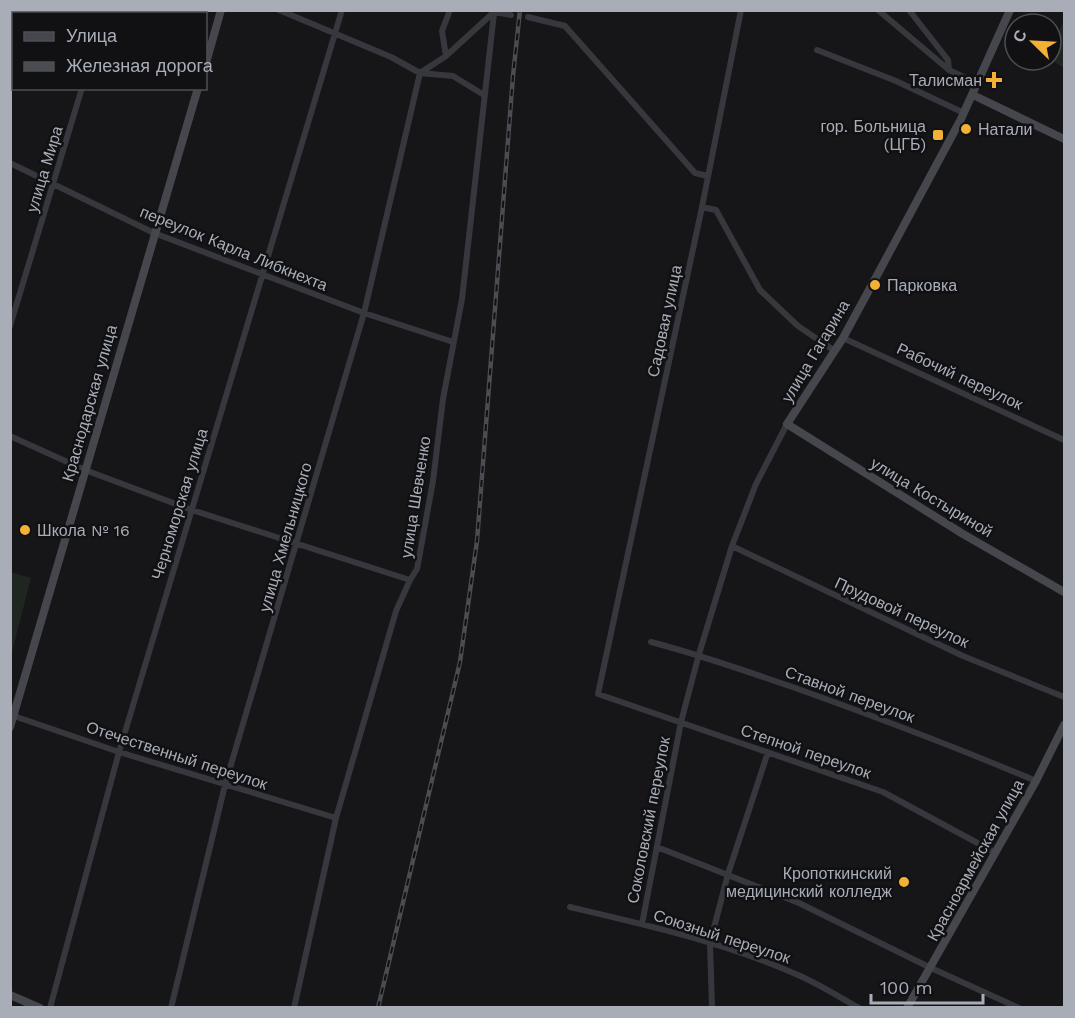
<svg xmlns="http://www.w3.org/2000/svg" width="1075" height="1018" viewBox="0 0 1075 1018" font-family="'Work Sans',sans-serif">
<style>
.green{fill:#1e261f}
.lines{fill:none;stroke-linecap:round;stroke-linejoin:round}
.street{stroke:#37383d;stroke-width:6}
.secondary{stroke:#45474d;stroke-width:8}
.rail-casing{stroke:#4a4c52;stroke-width:4.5}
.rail{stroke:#111113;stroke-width:2;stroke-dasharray:7;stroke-linecap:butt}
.poi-dot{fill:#f2b134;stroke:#111113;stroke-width:2}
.labels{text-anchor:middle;stroke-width:5;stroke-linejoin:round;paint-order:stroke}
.poi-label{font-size:16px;fill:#a8adb8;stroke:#111113;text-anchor:end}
.street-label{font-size:16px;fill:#a8adb8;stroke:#111113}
</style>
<rect width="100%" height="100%" fill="#161618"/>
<path class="green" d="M1064,20V68L1051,60V49Z
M11,572L31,578L11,656L10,572Z"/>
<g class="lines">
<path class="street" d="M279,10L391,57L420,73L453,76L484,95
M741,10L702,207L598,694L883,792L996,853
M878,10L949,70L978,84
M909,10L948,60L949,70
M105,14V10
M528,17L565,26L695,173L708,176
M817,50L896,81L964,113
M446,56L442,31L450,10
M10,163L154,233L364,313L453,342
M702,207L716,210L760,290L798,326L835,351
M10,326L82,88
M843,338L1064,440
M10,436L85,470L192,510L410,580
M732,546L963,656L1064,697
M651,642C701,655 749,672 798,689C879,718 958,748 1036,781
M11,715L119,752L336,818
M657,847L799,903L931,968L1019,1008
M570,907C647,925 726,943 798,975C819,984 839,997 859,1008
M642,924L681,722L699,654L732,546L756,484L787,424
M50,1008L119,752L342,10
M171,1008L225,785L364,313L420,73L446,56L494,12L511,15
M294,1008L336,818L396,611L410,580L417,569L433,481L443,399L462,299L494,13
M712,1008L710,943L728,874L768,752"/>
<path class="secondary" d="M1010,10L961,119L881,268L843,338L787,424L963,534L1064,592
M206,63L221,10
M973,95L1064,139
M10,727L198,88
M10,995L40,1008
M907,1008L1036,781L1064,725"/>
<g class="rail-casing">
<path id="rail" d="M378,1008L460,662L477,541L513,76L520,10"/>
</g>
<use href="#rail" class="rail"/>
</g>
<g class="poi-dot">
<path d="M991 71h6v6h6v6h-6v6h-6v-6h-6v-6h6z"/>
<circle cx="966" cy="129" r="6"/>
<rect x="932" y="129" width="12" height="12" rx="3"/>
<circle cx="875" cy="285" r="6"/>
<circle cx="25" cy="530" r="6"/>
<circle cx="904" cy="882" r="6"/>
</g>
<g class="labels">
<g class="poi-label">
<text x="982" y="86">Талисман</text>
<text x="926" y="132">гор. Больница<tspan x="926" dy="18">(ЦГБ)</tspan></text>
<text x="978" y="135" text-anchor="start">Натали</text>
<text x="887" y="291" text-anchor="start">Парковка</text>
<text x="37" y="536" text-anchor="start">Школа № 16</text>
<text x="892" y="879">Кропоткинский<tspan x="892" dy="18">медицинский колледж</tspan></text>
</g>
<g class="street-label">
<text transform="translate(44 169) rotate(-73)" y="6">улица Мира</text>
<text transform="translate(234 248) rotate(22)" y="6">переулок Карла Либкнехта</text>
<text transform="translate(664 321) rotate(-78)" y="6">Садовая улица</text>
<text transform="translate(815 351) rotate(-59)" y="6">улица Гагарина</text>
<text transform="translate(960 376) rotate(25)" y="6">Рабочий переулок</text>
<text transform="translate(89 403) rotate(-74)" y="6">Краснодарская улица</text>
<text transform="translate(415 497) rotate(-81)" y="6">улица Шевченко</text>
<text transform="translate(932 497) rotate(31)" y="6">улица Костыриной</text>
<text transform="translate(179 504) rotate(-73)" y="6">Черноморская улица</text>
<text transform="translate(285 537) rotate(-74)" y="6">улица Хмельницкого</text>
<text transform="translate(902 612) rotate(25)" y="6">Прудовой переулок</text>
<text transform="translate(850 694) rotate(20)" y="6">Ставной переулок</text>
<text transform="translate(806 751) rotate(19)" y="6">Степной переулок</text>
<text transform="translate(177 755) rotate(18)" y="6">Отечественный переулок</text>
<text transform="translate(648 820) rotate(-79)" y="6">Соколовский переулок</text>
<text transform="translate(975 860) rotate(-61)" y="6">Красноармейская улица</text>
<text transform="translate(722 936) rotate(18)" y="6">Союзный переулок</text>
</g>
</g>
<rect width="1075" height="1018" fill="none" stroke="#a8adb8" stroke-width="24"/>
<rect x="12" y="12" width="195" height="78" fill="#111113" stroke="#4d4f55" stroke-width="1.5"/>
<rect x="24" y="32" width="30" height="9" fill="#45474d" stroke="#4d4f55" stroke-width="1.5"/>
<text x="66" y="42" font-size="18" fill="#a8adb8">Улица</text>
<rect x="24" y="62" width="30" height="9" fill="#4a4c52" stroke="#4d4f55" stroke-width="1.5"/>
<text x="66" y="72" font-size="18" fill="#a8adb8">Железная дорога</text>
<g transform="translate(1033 42) rotate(294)"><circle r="28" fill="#111113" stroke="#4d4f55" stroke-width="1.5"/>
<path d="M0-4.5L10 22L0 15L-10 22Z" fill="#f2b134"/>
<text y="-9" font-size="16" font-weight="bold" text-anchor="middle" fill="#a8adb8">С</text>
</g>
<path d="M871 994v9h112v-9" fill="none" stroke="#a8adb8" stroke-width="3"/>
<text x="880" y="994" font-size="18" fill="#a8adb8" stroke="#111113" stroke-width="4.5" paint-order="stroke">100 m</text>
</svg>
